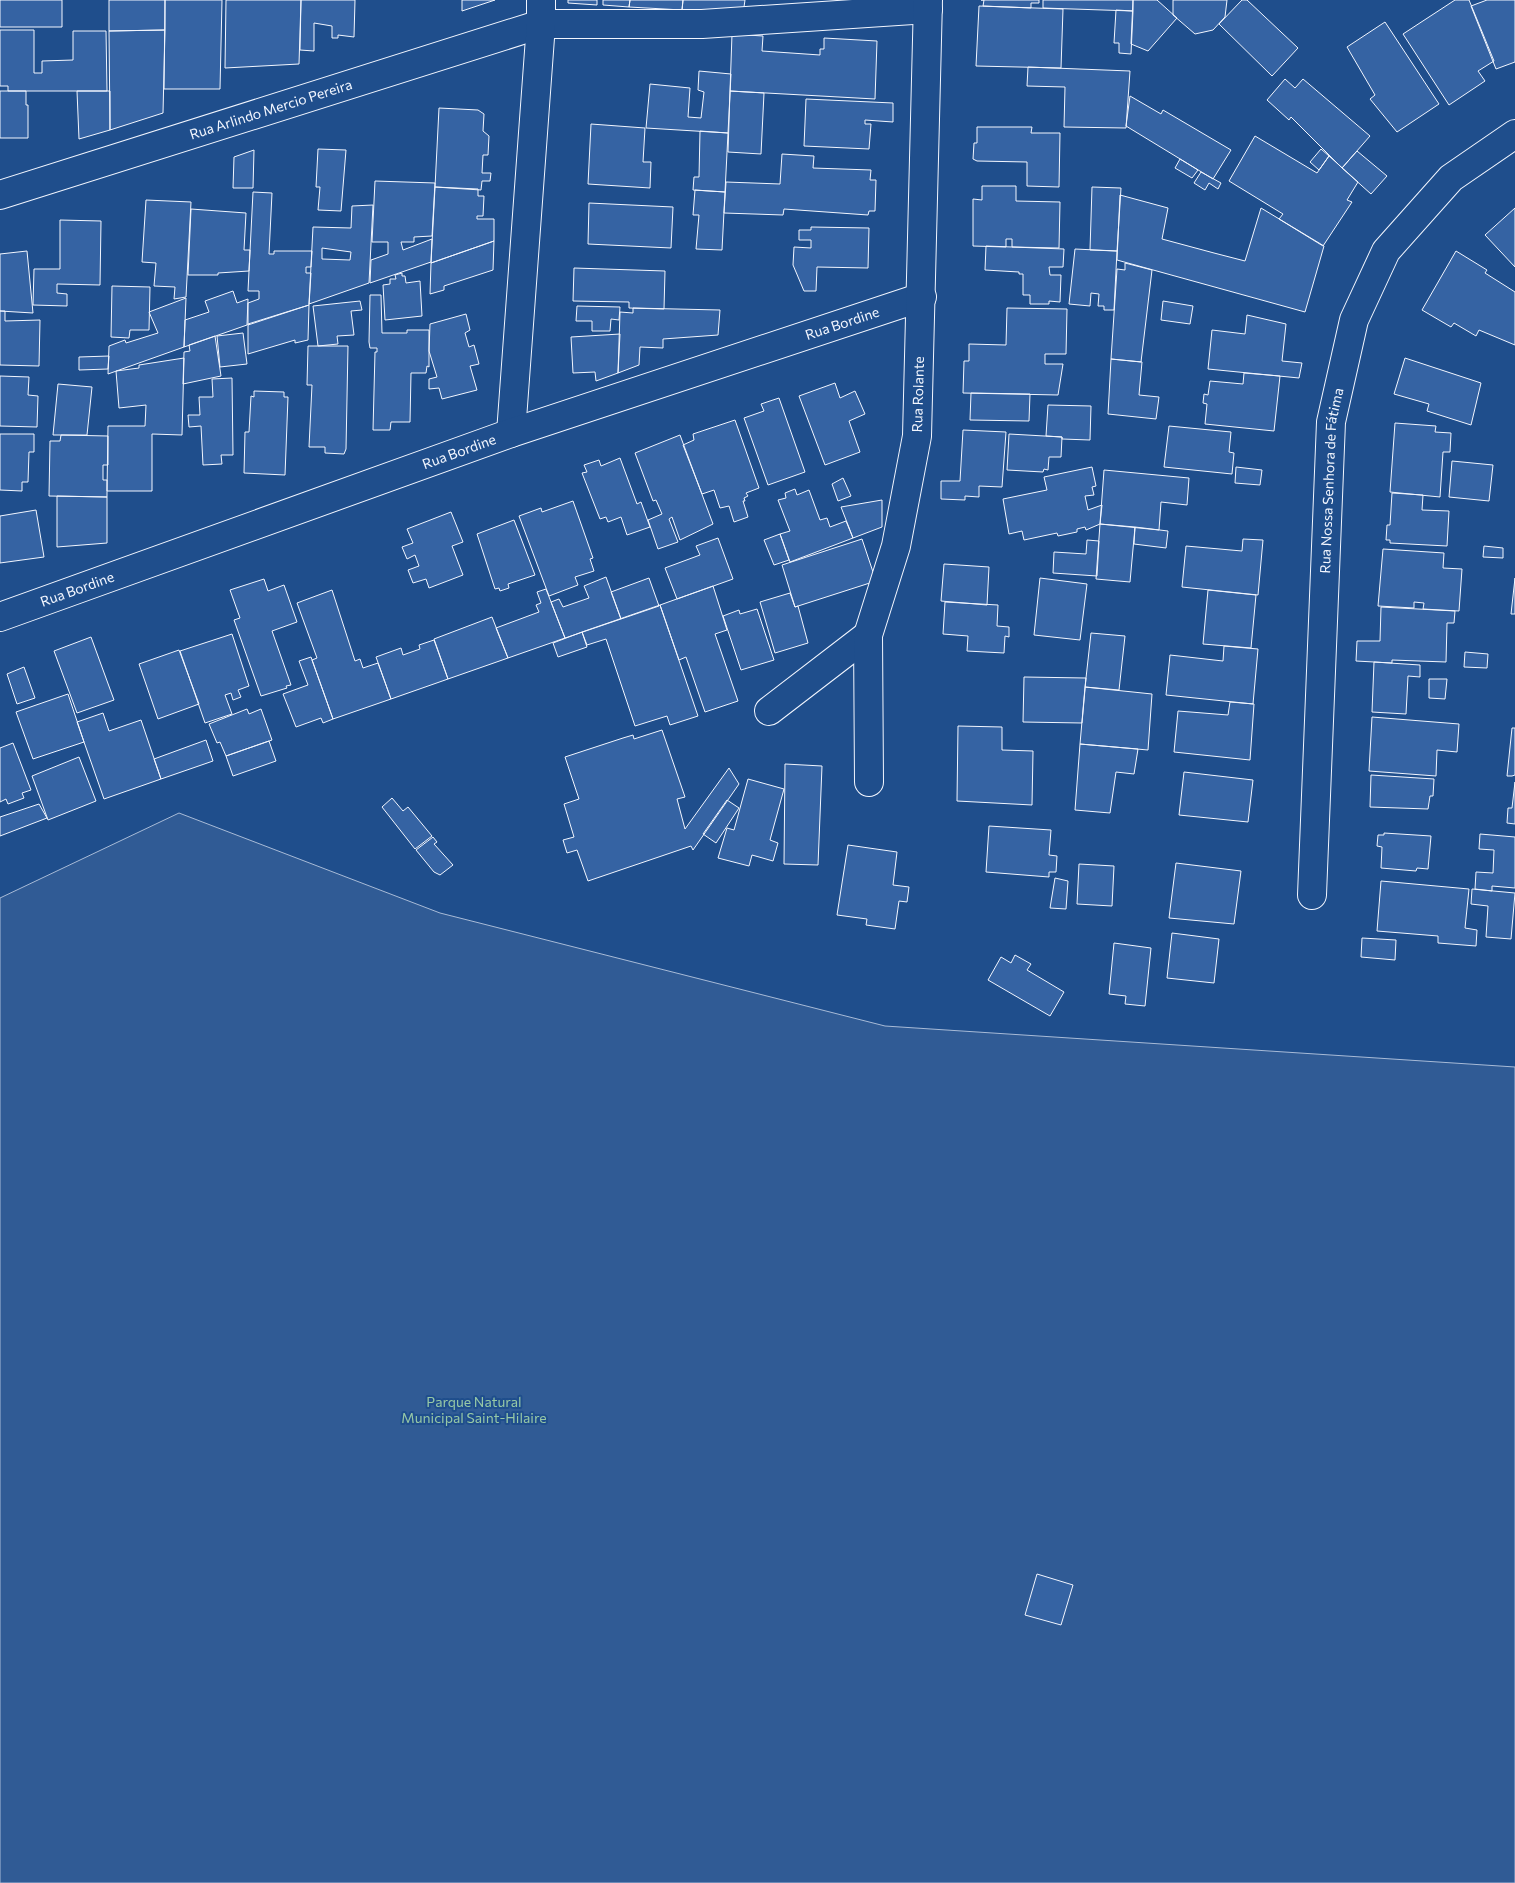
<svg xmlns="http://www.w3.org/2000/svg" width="1515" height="1883" viewBox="0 0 1515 1883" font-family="Commissioner,sans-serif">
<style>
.green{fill:#305b95;stroke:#a8bbd7}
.building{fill:#3563a3;stroke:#f2f6ff;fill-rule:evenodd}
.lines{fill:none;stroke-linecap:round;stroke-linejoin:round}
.minor-casing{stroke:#f2f6ff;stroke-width:30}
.minor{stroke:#1f4e8c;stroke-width:28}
.labels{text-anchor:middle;stroke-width:4;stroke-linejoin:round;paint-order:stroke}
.street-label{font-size:14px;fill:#f2f6ff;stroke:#1f4e8c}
.park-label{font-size:14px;fill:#97c8a6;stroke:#1f4e8c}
</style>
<rect width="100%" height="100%" fill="#1f4e8c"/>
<path class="green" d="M179,813L440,913L885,1026L1515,1067V1883H0V898Z"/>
<path class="building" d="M0,0H62V27H0Z
M109,0H165V30L109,31Z
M165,0H222L220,89H164Z
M226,0H301L299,64L225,68Z
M301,0H355L354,37L338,35V38H332V26L314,23V51L300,50Z
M462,0H495L462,11Z
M568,0H597V5L568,3Z
M603,0H630L629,7L603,5Z
M630,0H683L682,10L629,7Z
M683,0H745L743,14L682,10Z
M981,0H1039V3H1031V8L983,6L984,0Z
M1043,0H1133V11L1043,8Z
M1133,0H1157L1177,18L1148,51L1131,44Z
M1173,0H1227L1225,17L1213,30L1195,34L1173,15Z
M1242,0H1247L1298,48L1272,76L1219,24Z
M1455,0H1469L1494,61L1478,71L1485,81L1449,105L1403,34Z
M1487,0H1515V62L1496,69L1471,6Z
M979,6L1063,9L1061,68L976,66Z
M1116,10L1133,11L1131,54L1119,53V43H1114Z
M1385,22L1439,104L1397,132L1370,99L1375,95L1347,47Z
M0,30H34V73H42V61L73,60V31H106L107,91H8V86H0Z
M165,30L163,113L110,130L109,31Z
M732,34L763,36L762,51L820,55V49H824V38L877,41L875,99L730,91Z
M1028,67L1130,71L1126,128L1064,127L1065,87L1027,86Z
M699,71L731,74L728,133L646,128L650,84L690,88L688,117L701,118L704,92L698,90Z
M1285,79L1295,88L1303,79L1370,136L1342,168L1291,117L1289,120L1267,100Z
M0,91H26V105H28V138H0Z
M77,91H110V130L79,139Z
M730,91L764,93L761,154L728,152Z
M1130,96L1161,114L1163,110L1231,150L1213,179L1126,126Z
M806,99L893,103V122L865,120V124H871L869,149L804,146Z
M439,108L478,110L484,114L483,131L489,136L488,155H483L482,173H491L490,181H482L481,190L435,187Z
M591,124L645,128L643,162H651L650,188L588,184Z
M977,127H1032L1031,133H1060L1059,187L1027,186V162L977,161L973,159L974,143H977Z
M700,131L728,133L725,192L693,190L694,177H699Z
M1255,136L1317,173L1329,156L1358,182L1347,200L1352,202L1323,246L1279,219L1283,214L1229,181Z
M318,149L346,150L341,211L318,210L320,187H316Z
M1321,149L1329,156L1319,170L1310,162Z
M254,150L253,188H233L234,157Z
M1357,151L1387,176L1371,194L1342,168Z
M782,154L814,156L813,168L871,170L870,180H876L875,211H869L868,215L784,209L783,215L724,213L726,182L780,184Z
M1180,159L1198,170L1192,178L1175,168Z
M1201,172L1221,183L1218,189L1209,183L1205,190L1194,183Z
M375,181L435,183L432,236L414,237V242H401L403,250L432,239L431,262L370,283L371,260L388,254V242H372Z
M982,186H1016V201L1060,202L1059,248L1012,247V239H1006V247L973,246V199L982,200Z
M435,187L478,189V196H484L483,216H477V219H494V241L431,263Z
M1092,187L1121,188L1117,251L1090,250Z
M695,190L725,192L722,250L696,249L699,215H693Z
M253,192L272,193L269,254H274V251H312L311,267H306V273H311L309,305L248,325V303L259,299V291H248Z
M1120,195L1168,208L1162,239L1214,253L1245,261L1261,208L1324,246L1305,312L1117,260Z
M146,200L191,202L186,297L174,299L175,287L154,286L156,263L142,262Z
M589,203L673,207L671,248L588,244Z
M373,205L369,283L309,304L313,227L351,228L352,206ZM322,248L351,252L350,260L322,259Z
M1515,208V267L1485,235Z
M191,209L246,213L244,250H250L249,271L218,273V275H188Z
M60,220L101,221L100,285L57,284V293L67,294V306L33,305L34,269H60Z
M811,227L869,228L868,268L817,267L816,291H804L793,265L794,247L811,248V240H799V230H811Z
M494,241L493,270L444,286V290L430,294L431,263Z
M986,246L1064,249L1063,267H1049L1050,275H1061L1060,302L1049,301V304H1030V295H1023V274H1019V272L985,270Z
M1075,249L1117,251L1114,310H1104V306H1098L1099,294L1091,293L1090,306L1069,304Z
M27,251L33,313L0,311V254Z
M1456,251L1487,270L1485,273L1515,292V345L1479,330L1476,336L1454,323L1451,327L1422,310Z
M1125,263L1152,270L1141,362L1111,359L1117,269L1125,270Z
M574,268L665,271L664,309L629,308V302L573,301Z
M402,273V276H405L406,283L420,281L422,316L385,320L383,285L390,284V279H396L395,275Z
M112,286L150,287L149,330H130L129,338L111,337Z
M233,291L237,303L248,299L247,325L184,347L185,320L209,312L205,301Z
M370,295H381L382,333H407V330H429V367L427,366L426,373H411L410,422H391L390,430H373L375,352H377V348H370L369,342Z
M186,298L184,347L108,374L109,346L125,340L126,343L158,333L149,312Z
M360,301L362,310L351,311L354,335L337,336L338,344L318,346L313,306Z
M1163,301L1193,306L1190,324L1161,320Z
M309,305L308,340L295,343V340L248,354V324Z
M577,306L620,307L619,320L611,319L610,331H592V321H576Z
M633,308L720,310L718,335L663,339V348L640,347L639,365L618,373L620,312L633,313Z
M1007,308L1067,309L1066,354H1045V364H1063L1058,395L963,393L964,361H969V344L1006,345Z
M0,311H5V321L40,320L39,366L0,365Z
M466,314L470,330L465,333L469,347L474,345L479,364L470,366L477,390L442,399L439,388L429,389V379L437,377L429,351L430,324Z
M1247,315L1286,324L1282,361L1302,363L1299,378L1208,369L1212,330L1245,334Z
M243,333L247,364L220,367L217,336Z
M620,334L618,373L596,381L595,372L573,373L571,337Z
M215,336L221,376L183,384L184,352L190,351L189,345Z
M308,346H348L346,449L344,454L325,453V447H309L312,385H307Z
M109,356L108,369L79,370V357Z
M184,358L182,435L152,434V491H107L108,426H145L146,405L119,408L116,371L139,368V365Z
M1405,358L1481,383L1471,425L1427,411L1429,404L1394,394Z
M1111,359L1142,362L1139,395L1159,397L1156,419L1108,414Z
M1244,373L1280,376L1274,431L1205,424L1207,404L1203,403L1204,394L1208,395L1210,381L1243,384Z
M0,376L29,377L28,395L38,396L37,427L0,426Z
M232,378L233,455H221L222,464L203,465L201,426L189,427L188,415H200L199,397H213L212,379Z
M835,383L840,398L855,391L865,414L849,421L860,452L825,465L799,396Z
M58,384L92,387L87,435H53Z
M254,391L284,392V397H288L285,475L244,473L245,432H249L251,396L254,397Z
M971,393L1030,394L1029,421L970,420Z
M779,398L805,472L768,485L744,418L764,411L761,404Z
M1048,405L1091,406L1090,440L1062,439V437L1046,436Z
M735,420L759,488L746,493L748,496L744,498L745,501H743L748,517L734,522L729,506L720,508L714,490L702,494L683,445L694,440L693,434Z
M1395,423L1436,426L1435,432L1451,433L1450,452H1443L1440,497L1390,492Z
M1169,426L1231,432L1229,452L1234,453L1232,474L1164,467Z
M963,430L1006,432L1002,487L979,486V497L965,496V500L941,499V481H960Z
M0,434H34V452H29L28,482H22V491L0,490Z
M1009,434L1062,437L1061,457H1049L1048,470L1044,469L1043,472L1007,470Z
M61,435L108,436V465H103V480H107V497L49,496L50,441H60Z
M680,435L713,524L680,540L672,517L669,519L678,542L658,549L648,520L662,514L656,500L653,501L635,453Z
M620,458L637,504L641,502L650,527L627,535L621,517L608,522L606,517L600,519L582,473L587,472L584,465L599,460L601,466Z
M1452,461L1493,465L1489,501L1449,497Z
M1092,467L1096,486L1092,487L1094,495L1085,496L1088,510L1102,505L1100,524L1086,530L1085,527L1077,529V532L1058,536L1057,533L1024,540L1022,531L1009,534L1003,499L1047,490L1044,477Z
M1236,467L1262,470L1260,485L1235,483Z
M1104,470L1189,478L1187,505L1161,502L1159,530L1100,524Z
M843,478L851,496L838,501L832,484Z
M795,489L797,495L809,490L820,520L827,518L830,527L846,521L853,538L790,562L780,534L790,531L778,500L786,498L785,493Z
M1392,493L1423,495L1422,510L1449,511L1447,546L1390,543V540H1386L1387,525H1390Z
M57,496L107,497V543L57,547Z
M882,500V527L853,538L841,507Z
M573,501L593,558L590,559L594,571L575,577L578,585L549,596L519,516L541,508L542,512Z
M36,510L44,557L0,563V516Z
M451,512L463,542L452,546L463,575L429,588L426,579L413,583L408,570L419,566L415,555L407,559L402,547L413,543L407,529Z
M514,520L535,575L508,584L509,588L500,591L499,588L495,589L477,534Z
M1100,524L1135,527L1130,582L1096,579Z
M1135,527L1168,531L1166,548L1134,544Z
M780,534L789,560L774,565L764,540Z
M718,538L733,579L677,599L665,568L700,555L696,546Z
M862,539L876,581L795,607L782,565Z
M1243,539L1263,540L1258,595L1182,587L1186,546L1242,551Z
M1087,540L1099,541L1097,576L1053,573L1054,552L1086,554Z
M1484,546L1503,548V558L1483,557Z
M1383,549L1444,553L1443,568L1462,569L1459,611L1423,609L1424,603L1414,602V608L1378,606Z
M944,564L989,567L987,605L941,601Z
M606,577L621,619L565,638L551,602L559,599L563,607L589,598L584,586Z
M649,578L659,606L621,619L611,592Z
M1040,578L1087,584L1080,640L1034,635Z
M1515,578V614H1511Z
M264,579L268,591L284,585L297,622L272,631L291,685L286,686L287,688L261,696L234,620L240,618L230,590Z
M713,586L727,630L715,634L738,701L705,712L686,657L679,660L660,605Z
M546,589L565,638L508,658L496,628L539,612L536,605L541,603L537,592Z
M332,590L355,661L360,659L363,668L378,663L391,699L333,719L312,660L317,658L297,603Z
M1208,590L1256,595L1251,648L1203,644Z
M790,593L795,607L798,606L808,643L775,653L760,602Z
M945,602L998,605L997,626L1009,627V637L1005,636L1004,653L967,651L968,636L943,634Z
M660,605L698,716L670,725L667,716L635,726L606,639L587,645L582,632Z
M1381,607L1455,611L1454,623H1447L1446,662L1392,660V663L1356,661L1357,641H1380Z
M757,609L774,660L741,670L723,616L739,610L740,614Z
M492,617L508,658L448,679L434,639Z
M582,632L587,647L558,657L553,643Z
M1091,633L1125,636L1119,690L1085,687Z
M232,634L249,686L238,690L241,697L233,700L231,693L225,695L232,714L205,723L180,651Z
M91,637L114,700L77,713L54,651Z
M434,640L448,679L391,699L376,657L401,648L403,655L420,649L419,645Z
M1224,646L1258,649L1253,704L1166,695L1170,655L1223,661Z
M179,650L199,704L158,719L139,664Z
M1465,652L1488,654L1487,668L1464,667Z
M311,657L333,719L323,723L321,718L296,727L283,694L308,685L299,661Z
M1374,662L1420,665V677L1408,676L1406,714L1372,712Z
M24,667L35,698L17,704L7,674Z
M1024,677L1086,678L1082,723L1023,722Z
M1429,679H1447L1445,699L1429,698Z
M1085,687L1152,694L1148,750L1080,744Z
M68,694L84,742L33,759L16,712Z
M1230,702L1254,704L1250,760L1174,752L1178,711L1228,715Z
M247,709L249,714L261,709L272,740L226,756L220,742L217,743L209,724Z
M103,713L109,731L141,720L161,779L104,799L77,722Z
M1372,717L1459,724L1457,752L1437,750L1436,776L1369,771Z
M958,726L1002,727V750L1033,751L1032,805L957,801Z
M1512,728H1515V775L1512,776H1507Z
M662,730L685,797L677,799L685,829L729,768L739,784L693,850L691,846L588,881L577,850L567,853L563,840L574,837L564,804L579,799L565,757L623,738L633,735L634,739Z
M206,740L213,761L161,779L154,759Z
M269,741L276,761L233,776L226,756Z
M13,743L31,790L22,793L24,798L8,804L6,799L0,802V748Z
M1080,744L1138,749L1134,774L1116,772L1110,813L1075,810Z
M79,757L96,801L48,820L32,776Z
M785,764L822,766L818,865L784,864Z
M1184,772L1253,780L1248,822L1179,815Z
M1371,775L1434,779L1433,796H1430L1428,809L1370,807Z
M748,779L784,789L770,840L778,843L773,861L752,855L749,866L718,858L727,828L734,830Z
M1515,782V824L1507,823L1508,808H1512Z
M392,798L403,811L408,807L432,836L415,849L382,807Z
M727,800L739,808L716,843L703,834Z
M39,804L47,818L0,836V817Z
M989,826L1051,830L1049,855L1057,856L1056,872H1049V877L986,872Z
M1384,833L1431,836L1428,869L1417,868L1416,871L1381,868L1382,847L1377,846L1378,835H1384Z
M1480,834L1515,837V888L1492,886V891L1475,889L1476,872L1493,873L1494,850L1479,849Z
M433,837L437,842L434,844L453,865L440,875L434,872L416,850Z
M848,845L897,852L893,885L909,887L907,902L899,901L895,929L866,925L867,919L837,915Z
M1176,863L1241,871L1234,924L1169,918Z
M1079,864L1114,866L1112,906L1077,904Z
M1055,878L1068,881L1066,909L1050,908Z
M1381,881L1469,889L1465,928L1477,930L1476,946L1438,943V936L1377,931Z
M1472,889L1515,893L1511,939L1486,937L1488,906L1471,904Z
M1172,933L1219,939L1214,983L1167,978Z
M1362,938L1396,940L1395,960L1361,957Z
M1114,943L1151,948L1145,1006L1125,1004L1126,996L1109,994Z
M1015,955L1031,964L1027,970L1064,992L1050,1016L988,980L1001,957L1011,963Z
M1037,1574L1073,1585L1061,1625L1025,1615Z"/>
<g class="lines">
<g class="minor-casing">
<g id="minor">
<path id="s1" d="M0,195L541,24H702L928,9"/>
<path d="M511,433L541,24V0"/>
<path id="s2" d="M0,617L511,433L922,297"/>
<path d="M769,711L868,635"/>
<path id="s3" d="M869,782L868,635L896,546L917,436L928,0"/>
<path id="s4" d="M1312,895L1331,422L1354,320L1386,251L1451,178L1515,134"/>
</g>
</g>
<use href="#minor" class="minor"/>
</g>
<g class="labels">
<g class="street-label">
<text dy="5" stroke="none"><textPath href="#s1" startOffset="284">Rua Arlindo Mercio Pereira</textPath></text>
<text dy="5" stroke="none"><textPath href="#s2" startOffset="892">Rua Bordine</textPath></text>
<text dy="5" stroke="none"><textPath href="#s3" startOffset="394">Rua Rolante</textPath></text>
<text dy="5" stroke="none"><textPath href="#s2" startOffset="488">Rua Bordine</textPath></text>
<text dy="5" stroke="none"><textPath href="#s4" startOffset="415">Rua Nossa Senhora de Fátima</textPath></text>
<text dy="5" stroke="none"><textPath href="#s2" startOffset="82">Rua Bordine</textPath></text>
</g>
<g class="park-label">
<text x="474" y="1407">Parque Natural<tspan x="474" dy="16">Municipal Saint-Hilaire</tspan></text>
</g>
</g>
</svg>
